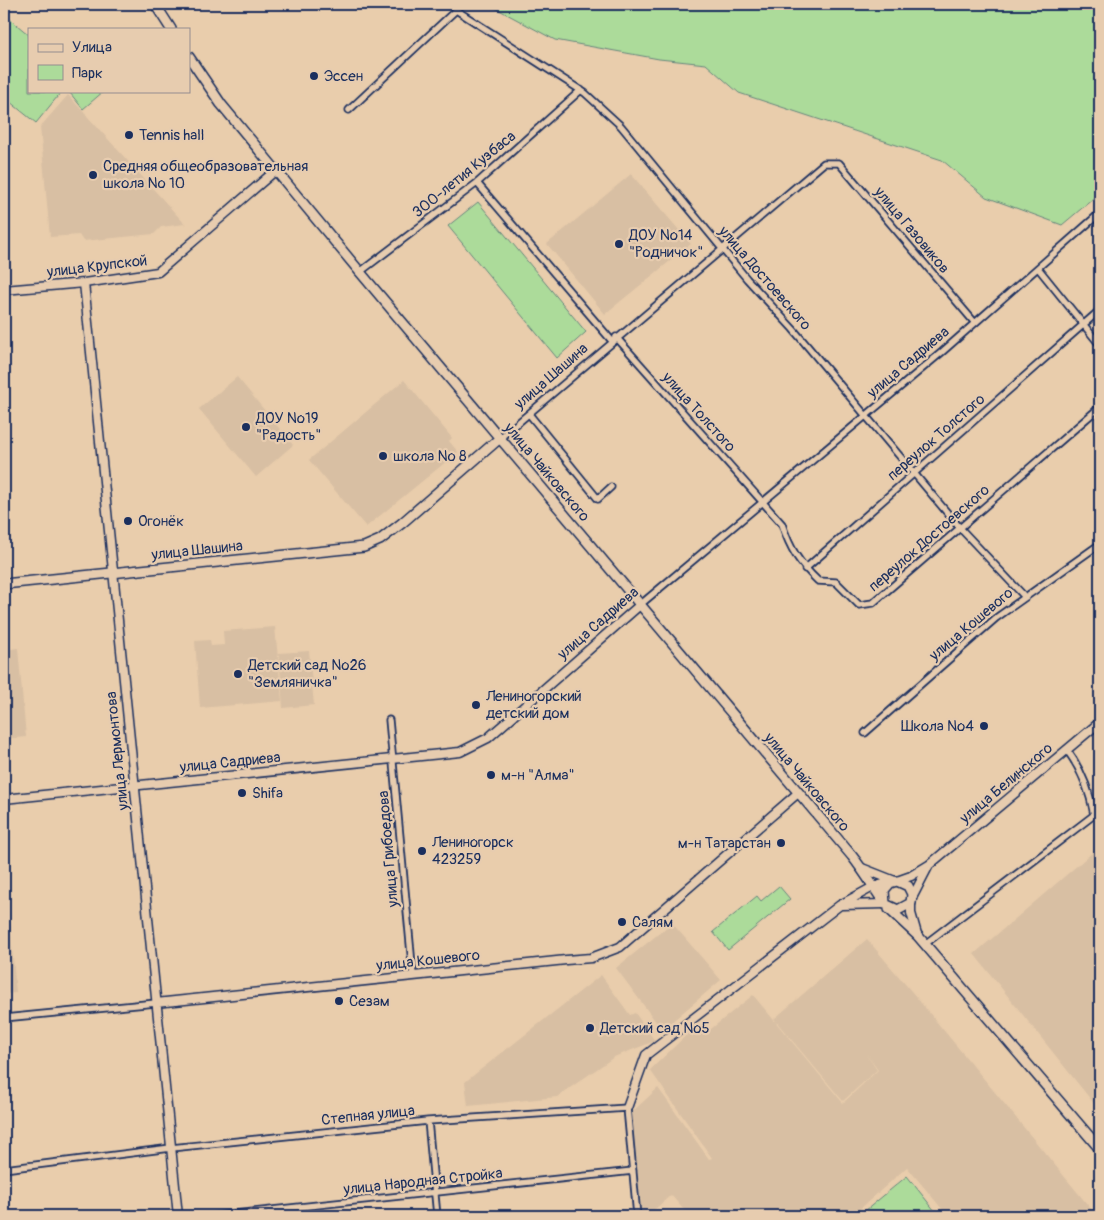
<svg xmlns="http://www.w3.org/2000/svg" width="1104" height="1220" viewBox="0 0 1104 1220" font-family="Pangolin,sans-serif">
<style>
.built{fill:#d8bfa3}
.green{fill:#acdb9a;stroke:#64857c}
.lines{fill:none;stroke-linecap:round;stroke-linejoin:round}
.minor-casing{stroke:#1b2f5e;stroke-width:9}
.tertiary-casing{stroke:#1b2f5e;stroke-width:11}
.secondary-casing{stroke:#1b2f5e;stroke-width:12}
.minor{stroke:#e7ccaf;stroke-width:5.5}
.tertiary{stroke:#e7ccaf;stroke-width:8}
.secondary{stroke:#e7ccaf;stroke-width:9}
.poi-dot{fill:#1b2f5e;stroke:#e7ccaf;stroke-width:2}
.labels{text-anchor:middle;stroke-width:4.5;stroke-linejoin:round;paint-order:stroke}
.poi-label{font-size:15px;fill:#1b2f5e;stroke:#e7ccaf;text-anchor:start}
.street-label{font-size:15px;fill:#1b2f5e;stroke:#e7ccaf}
</style>
<rect width="100%" height="100%" fill="#e9cdac"/>
<filter id="ink" filterUnits="userSpaceOnUse"><feTurbulence type="fractalNoise" baseFrequency=".02" numOctaves="2"/><feDisplacementMap in="SourceGraphic" scale="10" xChannelSelector="R" yChannelSelector="G"/><feConvolveMatrix kernelMatrix="1 2 1 2 8 2 1 2 1" color-interpolation-filters="sRGB"/></filter>
<g filter="url(#ink)">
<path class="built" d="M68,95L185,224L161,227L154,234L83,241L79,235L50,237L40,127Z
M631,174L691,244L605,314L547,244Z
M237,377L293,445L256,477L199,409Z
M404,380L452,438L449,441L458,452L366,527L309,460Z
M275,627L282,701L200,708L195,641L210,640L211,646L224,645L223,631Z
M18,648L26,737L4,739V650Z
M309,651L314,705L283,708L279,653Z
M1100,846V1111L974,954Z
M8,898L16,993L4,994V899Z
M672,923L721,980L662,1030L616,968Z
M867,939L917,998L1097,1216H948L907,1167L852,1216H689L671,1195L647,1216H642L631,1113L658,1088L709,1159L712,1158L650,1070L697,1025L711,1029L753,995L843,1103L878,1070L866,1054L877,1070L843,1101L774,1019Z
M601,975L630,1015L635,1013L655,1041L614,1057L557,1097L468,1106L465,1082Z"/>
<path class="green" d="M488,4H1100V193L1062,225L986,197L942,160L739,93L706,64L659,59L555,40Z
M4,14L29,35V91H62L36,123L4,97Z
M72,91H104L83,109L70,93Z
M478,202L586,332L557,358L448,226Z
M779,886L790,899L728,950L713,932L757,896L761,901Z
M907,1176L939,1216H859Z"/>
<g class="lines">
<g class="minor-casing">
<path id="minor" d="M349,110L456,10L585,93L621,126L747,279L793,329L960,528L1025,597
M477,183L612,341
M1038,268L1100,345
M360,272L477,183L581,90
M616,337L782,524C790,549 799,563 818,581L836,582L859,605L873,603L1100,407
M529,414L598,499L611,487
M500,438L824,163H839L975,323
M805,569L1100,310
M641,604L942,352L1100,213
M389,720L413,975
M865,733L996,618L1100,544
M925,944L1094,815C1090,792 1081,769 1067,750
M4,1018L156,1003
M428,1121L437,1216
M4,1169L171,1148L428,1121L627,1108L637,1216
M215,1216L633,1171"/>
</g>
<g class="tertiary-casing">
<path id="tertiary" d="M84,283L178,1216
M4,290L84,283L158,272L276,170
M4,799L460,752L488,738L641,604
M862,868L895,881
M897,881L911,876L929,865L1100,722
M912,898L928,867
M911,903V913L917,934
M842,905L885,904
M156,1003L566,960L591,958L620,947L798,793
M627,1108L646,1055L840,905L873,887L893,881"/>
</g>
<g class="secondary-casing">
<path id="secondary" d="M155,4L171,29
M189,57L221,104L360,272L852,856C864,871 874,888 885,904L898,910L911,903L912,894L908,886L897,881L890,883L884,890L885,904
M4,584L364,547L380,540L402,523L500,438
M889,909L918,936L1100,1149"/>
</g>
<use href="#minor" class="minor"/>
<use href="#tertiary" class="tertiary"/>
<use href="#secondary" class="secondary"/>
</g>
</g>
<g class="poi-dot">
<circle cx="314" cy="76" r="5"/>
<circle cx="129" cy="135" r="5"/>
<circle cx="93" cy="175" r="5"/>
<circle cx="619" cy="244" r="5"/>
<circle cx="246" cy="427" r="5"/>
<circle cx="383" cy="456" r="5"/>
<circle cx="128" cy="521" r="5"/>
<circle cx="238" cy="674" r="5"/>
<circle cx="476" cy="705" r="5"/>
<circle cx="984" cy="726" r="5"/>
<circle cx="491" cy="775" r="5"/>
<circle cx="242" cy="793" r="5"/>
<circle cx="781" cy="843" r="5"/>
<circle cx="422" cy="851" r="5"/>
<circle cx="622" cy="922" r="5"/>
<circle cx="339" cy="1001" r="5"/>
<circle cx="590" cy="1028" r="5"/>
</g>
<g class="labels">
<g class="poi-label">
<text x="324" y="81">Эссен</text>
<text x="139" y="140">Tennis hall</text>
<text x="103" y="171">Средняя общеобразовательная<tspan x="103" dy="17">школа № 10</tspan></text>
<text x="629" y="240">ДОУ №14<tspan x="629" dy="17">"Родничок"</tspan></text>
<text x="256" y="423">ДОУ №19<tspan x="256" dy="17">"Радость"</tspan></text>
<text x="393" y="461">школа № 8</text>
<text x="138" y="526">Огонёк</text>
<text x="248" y="670">Детский сад №26<tspan x="248" dy="17">"Земляничка"</tspan></text>
<text x="486" y="701">Лениногорский<tspan x="486" dy="17">детский дом</tspan></text>
<text x="974" y="731" text-anchor="end">Школа №4</text>
<text x="501" y="780">м-н "Алма"</text>
<text x="252" y="798">Shifa</text>
<text x="432" y="847">Лениногорск<tspan x="432" dy="17">423259</tspan></text>
<text x="771" y="848" text-anchor="end">м-н Татарстан</text>
<text x="632" y="927">Салям</text>
<text x="349" y="1006">Сезам</text>
<text x="600" y="1033">Детский сад №5</text>
</g>
<g class="street-label">
<text transform="translate(464 174) rotate(-39)" y="5">300-летия Кузбаса</text>
<text transform="translate(912 230) rotate(50)" y="5">улица Газовиков</text>
<text transform="translate(97 266) rotate(-7)" y="5">улица Крупской</text>
<text transform="translate(765 278) rotate(49)" y="5">улица Достоевского</text>
<text transform="translate(908 362) rotate(-40)" y="5">улица Садриева</text>
<text transform="translate(551 376) rotate(-41)" y="5">улица Шашина</text>
<text transform="translate(699 412) rotate(48)" y="5">улица Толстого</text>
<text transform="translate(936 437) rotate(-41)" y="5">переулок Толстого</text>
<text transform="translate(547 472) rotate(50)" y="5">улица Чайковского</text>
<text transform="translate(929 538) rotate(-41)" y="5">переулок Достоевского</text>
<text transform="translate(197 550) rotate(-6)" y="5">улица Шашина</text>
<text transform="translate(598 623) rotate(-41)" y="5">улица Садриева</text>
<text transform="translate(971 624) rotate(-40)" y="5">улица Кошевого</text>
<text transform="translate(117 751) rotate(-96)" y="5">улица Лермонтова</text>
<text transform="translate(230 762) rotate(-6)" y="5">улица Садриева</text>
<text transform="translate(807 782) rotate(50)" y="5">улица Чайковского</text>
<text transform="translate(1006 783) rotate(-40)" y="5">улица Белинского</text>
<text transform="translate(388 849) rotate(-95)" y="5">улица Грибоедова</text>
<text transform="translate(428 960) rotate(-6)" y="5">улица Кошевого</text>
<text transform="translate(368 1115) rotate(-6)" y="5">Степная улица</text>
<text transform="translate(423 1181) rotate(-6)" y="5">улица Народная Стройка</text>
</g>
</g>
<rect width="1104" height="1220" fill="none" stroke="#e7ccaf" stroke-width="20"/>
<rect x="10" y="10" width="1084" height="1200" fill="none" stroke="#1b2f5e" stroke-width="2" filter="url(#ink)"/>
<rect x="28" y="28" width="162" height="65" fill="#e7ccaf" stroke="#958d8f"/>
<rect x="38" y="44" width="25" height="8" fill="#e7ccaf" stroke="#958d8f"/>
<text x="72" y="52" font-size="15" fill="#1b2f5e">Улица</text>
<rect x="38" y="65" width="25" height="15" fill="#acdb9a" stroke="#958d8f"/>
<text x="72" y="78" font-size="15" fill="#1b2f5e">Парк</text>
</svg>
